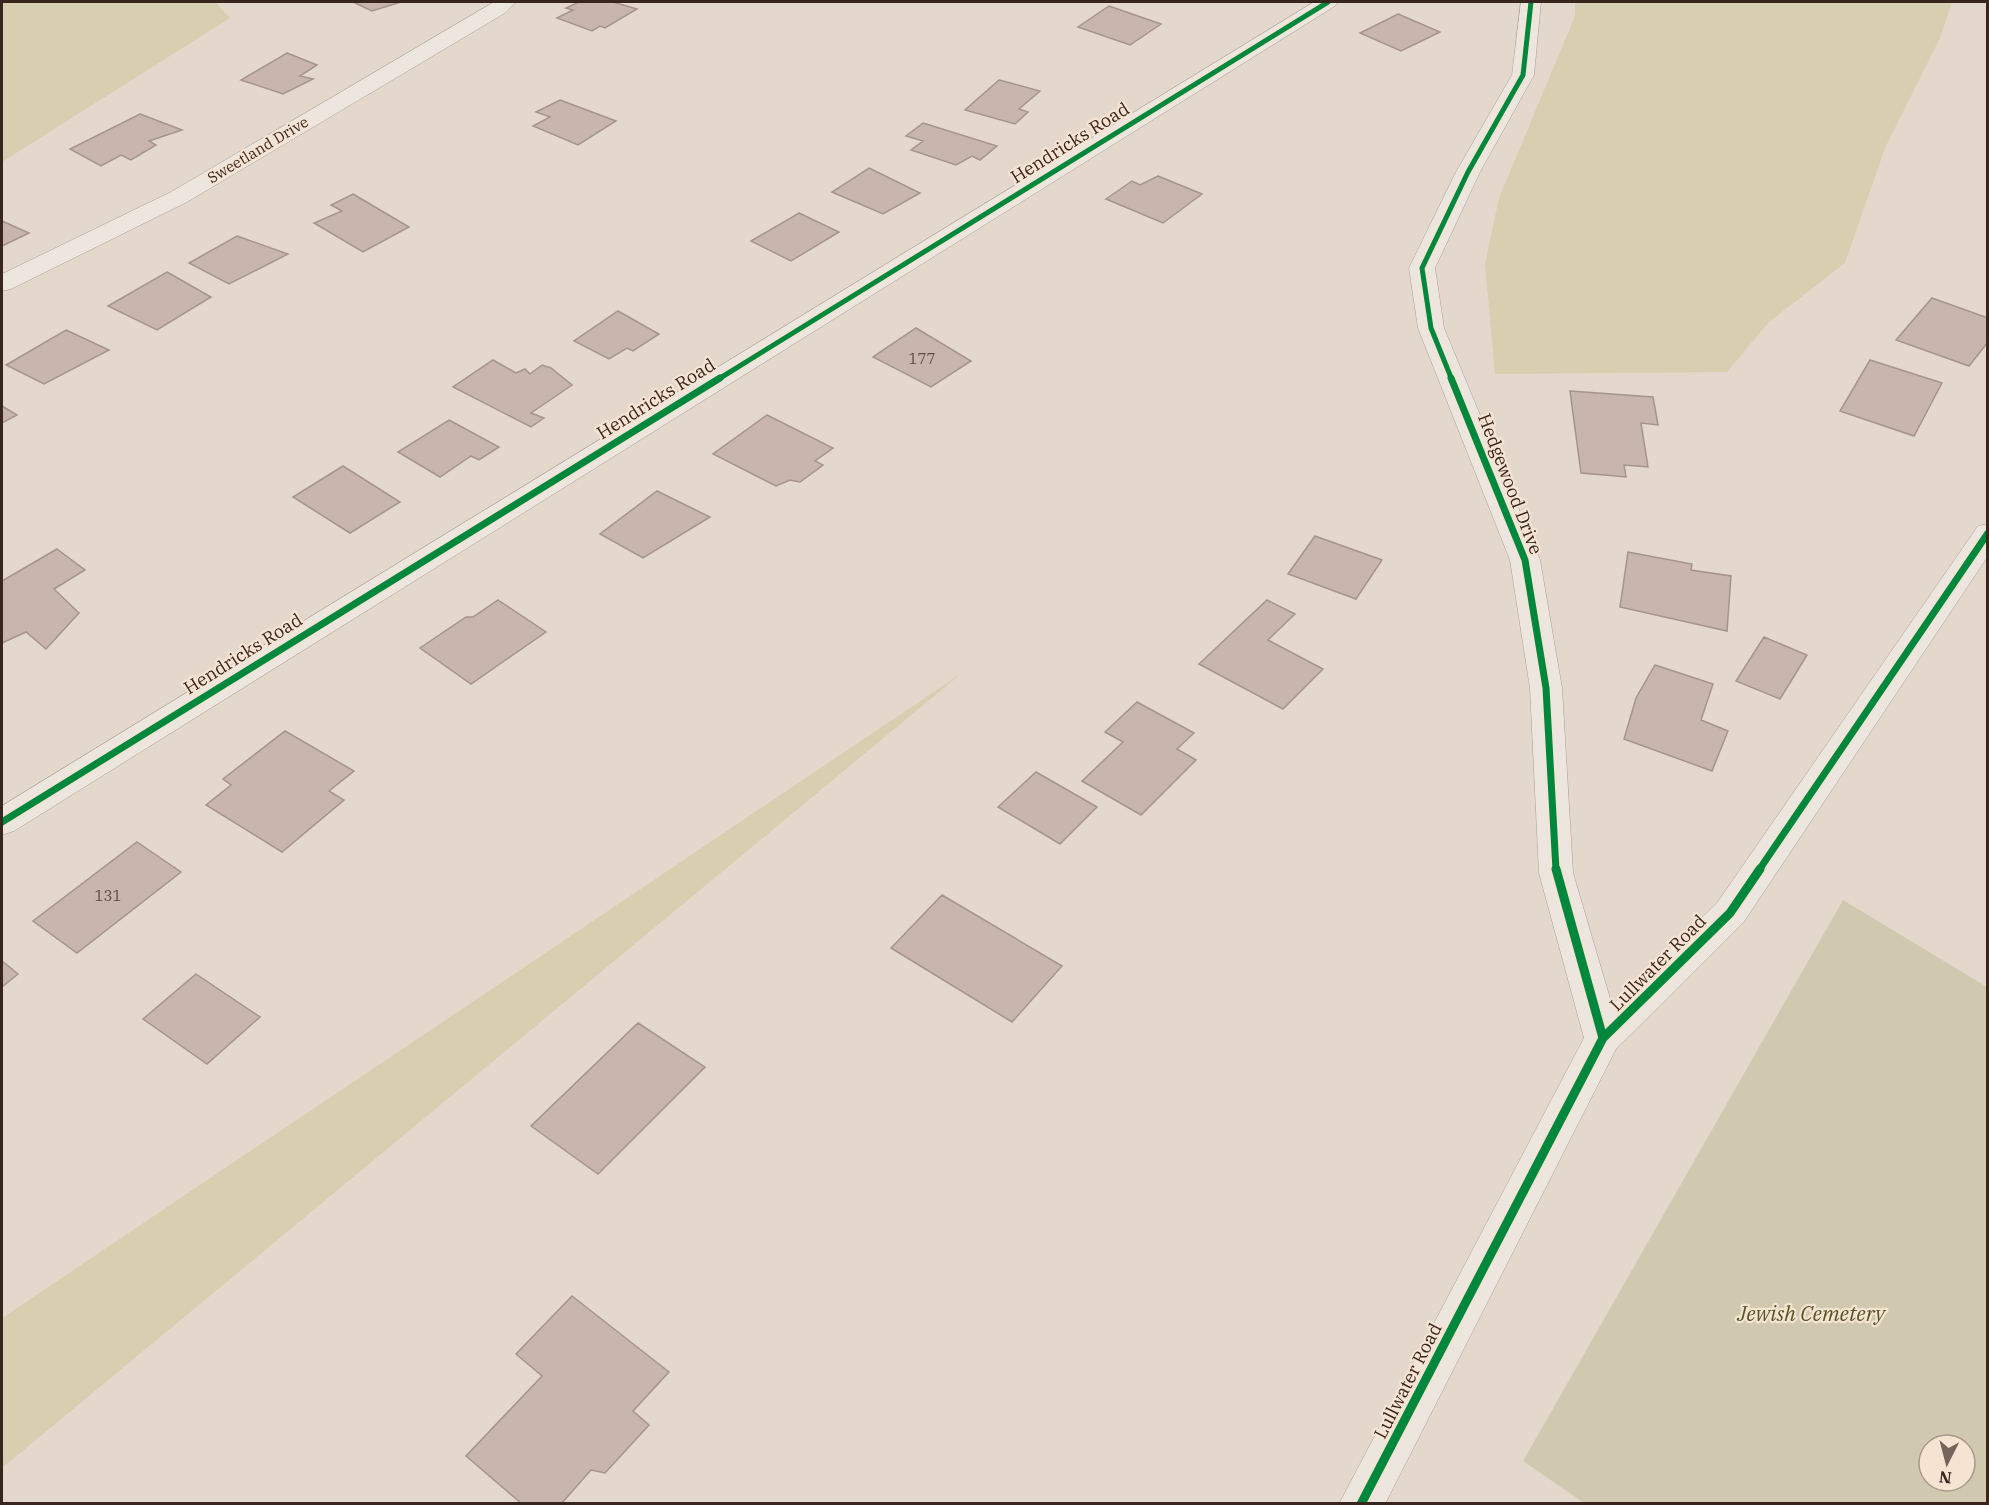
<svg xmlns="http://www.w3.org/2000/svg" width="1989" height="1505" viewBox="0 0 1989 1505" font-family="'IBM Plex Serif',serif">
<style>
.green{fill:#d7cfaf}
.cemetery{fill:#d1c9af;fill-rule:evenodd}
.building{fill:#c8b6ae;stroke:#a5948c;stroke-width:1.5}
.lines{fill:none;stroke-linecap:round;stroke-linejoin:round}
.minor-casing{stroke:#aa9e96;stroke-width:1}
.minor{fill:#ece6df;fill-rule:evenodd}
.cycleway-far2-casing{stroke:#f6e4d3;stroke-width:8}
.cycleway-far1-casing{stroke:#f6e4d3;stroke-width:10}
.cycleway-casing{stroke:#f6e4d3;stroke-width:13}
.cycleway-far2{stroke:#00873e;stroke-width:5}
.cycleway-far1{stroke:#00873e;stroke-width:7}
.cycleway{stroke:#00873e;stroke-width:9}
.labels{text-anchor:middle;stroke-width:4.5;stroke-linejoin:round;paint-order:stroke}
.far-street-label{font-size:15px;fill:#38251e;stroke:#f6e4d3}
.number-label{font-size:15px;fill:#5c4942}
.street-label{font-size:18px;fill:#38251e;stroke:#f6e4d3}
.near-park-label{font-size:21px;font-style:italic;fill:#535525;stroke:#f6e4d3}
</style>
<rect width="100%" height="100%" fill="#e4d8cd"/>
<path class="green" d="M2,2H215L230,18L2,162Z
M1575,2H1952L1940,38L1885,148L1845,263L1769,322L1727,372L1495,374L1485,264L1499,198L1575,16Z
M962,673L2,1468V1318Z"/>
<path class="cemetery" d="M1843,900L1987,987V1503H1584L1523,1461ZM1929,1445H1965V1481H1929Z"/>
<path class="building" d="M353,2H401L372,11Z
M579,2H613L637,9L605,28L600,26L592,31L557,18L573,10L566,8Z
M1109,6L1161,24L1130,45L1078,27Z
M1398,14L1440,32L1401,51L1360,33Z
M287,53L317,65L300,76L313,79L283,94L241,80Z
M999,80L1040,91L1019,109L1028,112L1015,124L965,110Z
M560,100L616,121L578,145L533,126L550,117L536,112Z
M140,114L182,130L149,141L156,145L131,160L121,155L101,166L70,149Z
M923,123L997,146L980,160L972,156L956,165L911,150L923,141L906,136Z
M869,168L920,193L883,214L832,192Z
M1158,176L1202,194L1163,223L1106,199L1132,181L1140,185Z
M353,194L409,227L363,252L314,223L342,211L331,205Z
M799,213L839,232L791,261L751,241Z
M2,221L29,233L2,246Z
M237,236L288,254L229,284L189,263Z
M167,272L211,297L157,330L108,306Z
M1932,298L1988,318V342L1969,366L1896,340Z
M618,311L659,334L633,351L627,348L609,359L574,341Z
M916,328L971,361L931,387L873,357Z
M66,330L109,350L44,384L6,365Z
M493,360L516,373L525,369L530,374L542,365L551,368L572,385L531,413L544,418L531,427L453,387Z
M1870,360L1942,383L1914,436L1840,411Z
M1570,391L1653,397L1658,425L1641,423L1648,467L1624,465L1626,477L1581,473Z
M2,406L17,415L2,423Z
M767,415L833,448L815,461L823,465L800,482L790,480L776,486L713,454Z
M449,420L499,447L479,460L471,456L440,477L398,452Z
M343,466L400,502L350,533L293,497Z
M657,491L710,517L643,558L600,534Z
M1315,536L1382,560L1356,599L1288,574Z
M57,549L85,570L54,589L79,613L46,649L26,632L2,643V581Z
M1628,552L1692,564L1691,570L1731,576L1727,631L1620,607Z
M498,600L546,632L471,684L420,648L466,617H473Z
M1267,600L1295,614L1268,640L1323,669L1283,709L1199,664Z
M1764,637L1807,655L1780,699L1736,681Z
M1655,665L1713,684L1701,720L1728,731L1712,771L1624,739L1636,698Z
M1137,702L1194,733L1177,749L1196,760L1141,815L1082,781L1123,742L1105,732Z
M285,731L354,771L329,791L344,800L282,852L206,805L231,785L223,779Z
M1036,772L1097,807L1060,844L998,807Z
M137,842L181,872L77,953L33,921Z
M942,895L1062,966L1012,1022L891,948Z
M2,961L18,974L2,987Z
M196,974L260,1017L207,1064L143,1019Z
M638,1023L705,1067L598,1174L531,1126Z
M572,1296L669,1372L633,1411L649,1425L605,1473L591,1470L561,1504H522L466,1456L542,1376L516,1354Z"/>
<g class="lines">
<g class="minor-casing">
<path id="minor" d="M494,2H516L505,13L187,202L11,289L2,291V274L171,192Z
M1314,2H1338L1335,6L14,831L2,835V806Z
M1521,2H1541L1534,75L1480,172L1435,268L1444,328L1540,560L1562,688L1573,873L1612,1005L1717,903L1978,526L1988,524V556L1743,923L1616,1049L1385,1504H1339L1584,1038L1539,873L1530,688L1510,560L1418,328L1409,268L1456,172L1512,75Z"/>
</g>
<use href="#minor" class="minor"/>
<g class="cycleway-far2-casing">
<path id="cycleway-far2" d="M717,380L1328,2
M1452,380L1431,328L1422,268L1468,172L1523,75L1531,2"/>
</g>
<g class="cycleway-far1-casing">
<path id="cycleway-far1" d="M1451,378L1525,560L1546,688L1556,870
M2,822L720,378
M1759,870L1988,533"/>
</g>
<g class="cycleway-casing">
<path id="cycleway" d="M1556,869L1603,1038
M1361,1504L1603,1038L1730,913L1760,869"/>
</g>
<use href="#cycleway-far2" class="cycleway-far2"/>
<use href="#cycleway-far1" class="cycleway-far1"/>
<use href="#cycleway" class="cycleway"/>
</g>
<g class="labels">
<g class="far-street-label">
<text transform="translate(258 150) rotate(-31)" y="5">Sweetland Drive</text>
</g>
<g class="number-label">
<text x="922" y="364">177</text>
<text x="108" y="901">131</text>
</g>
<g class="street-label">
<text transform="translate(1070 143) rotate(-32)" y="6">Hendricks Road</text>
<text transform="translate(656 399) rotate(-32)" y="6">Hendricks Road</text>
<text transform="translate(1510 484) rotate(69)" y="6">Hedgewood Drive</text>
<text transform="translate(243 654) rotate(-32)" y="6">Hendricks Road</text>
<text transform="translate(1658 963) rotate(-45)" y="6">Lullwater Road</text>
<text transform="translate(1408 1381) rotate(-63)" y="6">Lullwater Road</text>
</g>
<g class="near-park-label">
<text x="1811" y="1321">Jewish Cemetery</text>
</g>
</g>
<rect width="1989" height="1505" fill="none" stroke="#38251e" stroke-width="6"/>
<g transform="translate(1947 1463) rotate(186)"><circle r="28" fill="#f6e4d3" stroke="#aa988b" stroke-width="1.5"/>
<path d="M0-4.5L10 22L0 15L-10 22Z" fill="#74645b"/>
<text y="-9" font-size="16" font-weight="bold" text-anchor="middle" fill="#38251e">N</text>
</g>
</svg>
